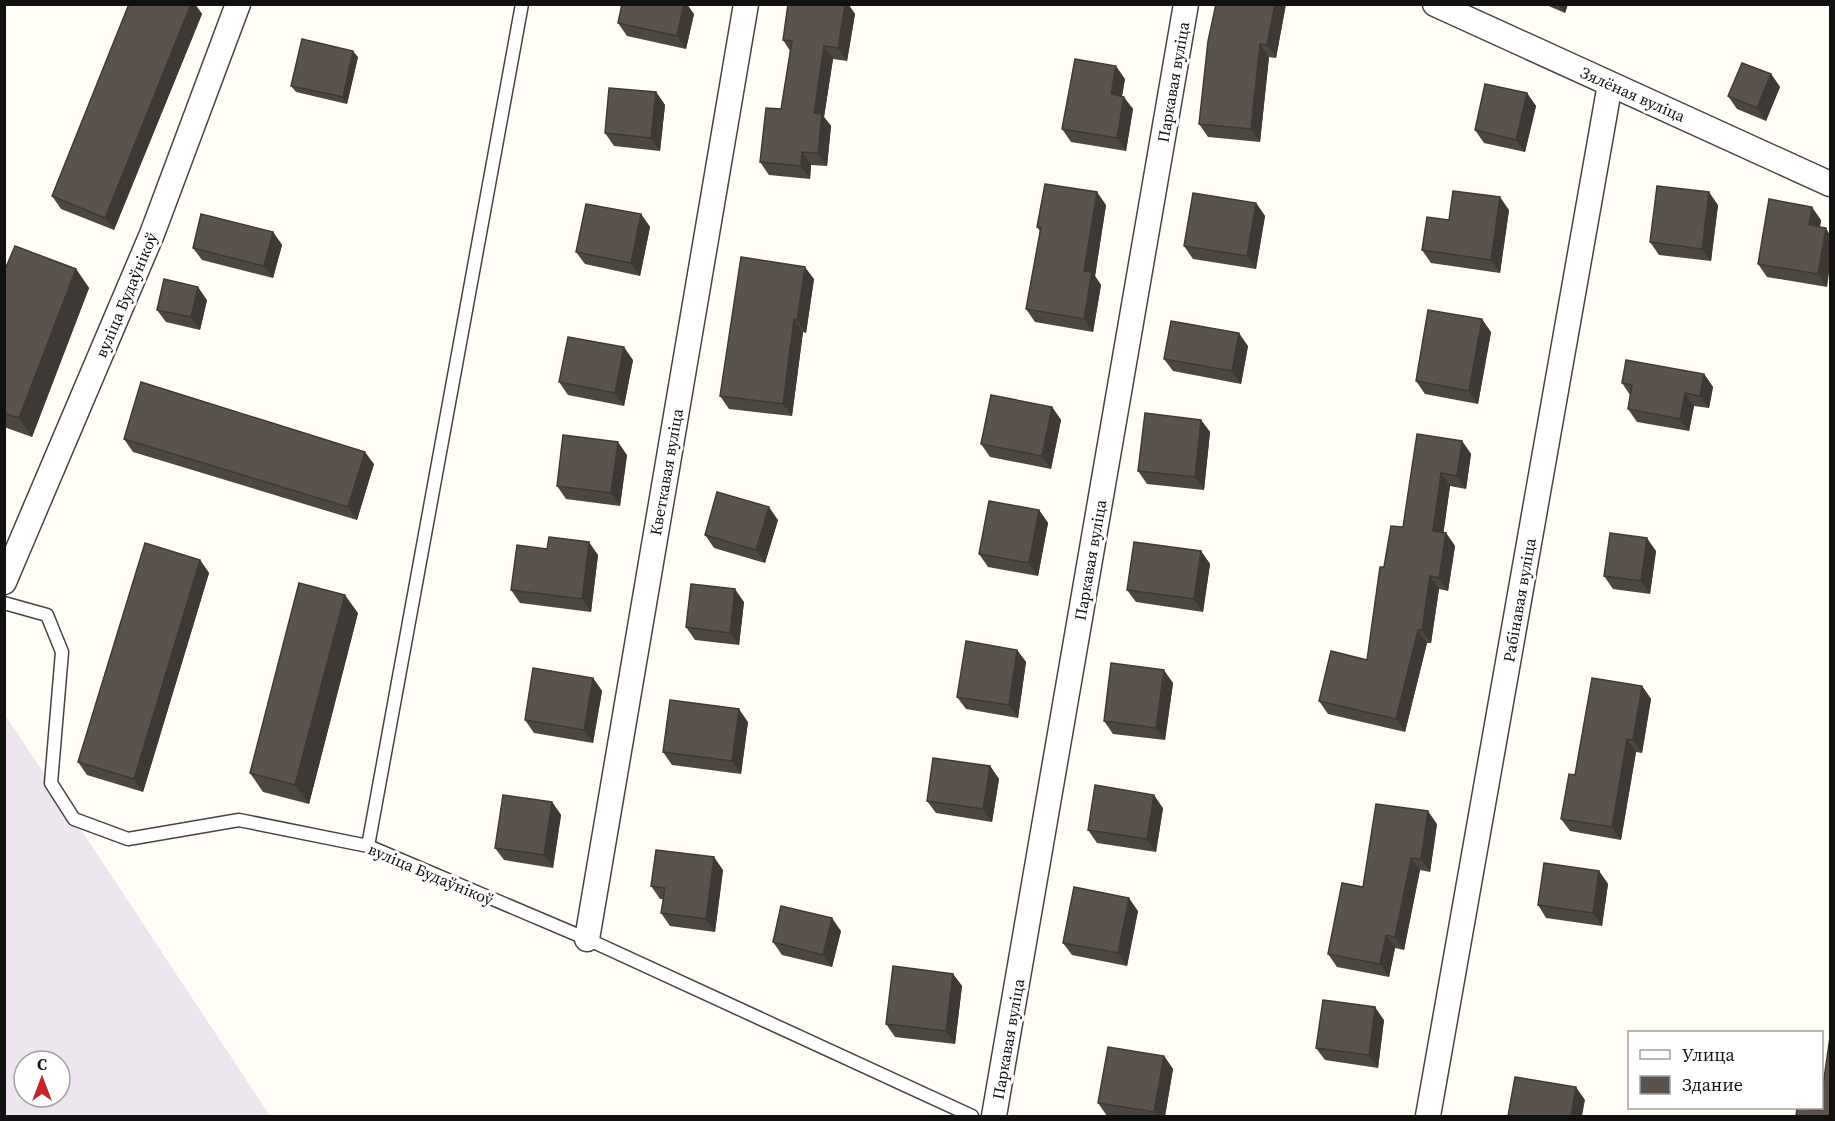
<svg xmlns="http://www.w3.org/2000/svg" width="1835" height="1121" viewBox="0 0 1835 1121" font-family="'Source Serif 4',serif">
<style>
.industrial{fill:#eee6ef;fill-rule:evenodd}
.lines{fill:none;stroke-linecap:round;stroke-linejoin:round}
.service-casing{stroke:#444;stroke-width:15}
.minor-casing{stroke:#444;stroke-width:27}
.service{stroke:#fff;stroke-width:12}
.minor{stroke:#fff;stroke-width:24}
.wall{fill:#4d4742}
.shaded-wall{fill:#3f3936}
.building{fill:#5a524d;stroke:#3f3936;stroke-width:1.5}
.labels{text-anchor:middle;stroke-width:6;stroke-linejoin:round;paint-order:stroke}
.street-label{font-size:16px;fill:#111;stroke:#fff}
</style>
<rect width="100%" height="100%" fill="#fffdf5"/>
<path class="industrial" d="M4,713L74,819L270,1116H5ZM24,1061H60V1097H24Z"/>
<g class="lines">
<g class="service-casing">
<path id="service" d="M4,603L47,615L62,652L51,783L74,819L128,839L239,820L368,846L587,939L972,1116
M368,846L522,4"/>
</g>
<g class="minor-casing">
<path id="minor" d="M1435,4L1830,184
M4,582L152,234L238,4
M587,939L746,4
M994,1116L1186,4
M1428,1116L1610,84"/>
</g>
<use href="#service" class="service"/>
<use href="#minor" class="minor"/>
</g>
<path class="wall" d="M129,4H195L202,14L114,230L61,209L52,196Z
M788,4H848L855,14L847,61L833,59L824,117L831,126L827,166L811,165L810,179L769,175L760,162L781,109L790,51L783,40Z
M1216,4H1286L1276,58L1269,57L1260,142L1208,137L1199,124Z
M1544,4H1568L1565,13Z
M694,14L686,49L627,36L618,23Z
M358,57L347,104L296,92L291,86Z
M1771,74L1780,87L1766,121L1737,109L1728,96Z
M1125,79L1122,96L1133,109L1126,151L1071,142L1062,129Z
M656,92L665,105L660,151L614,146L605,133Z
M1527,93L1536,106L1525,152L1484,143L1475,130Z
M1256,203L1265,216L1256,269L1193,259L1184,246Z
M1106,205L1095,276L1101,285L1093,332L1035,322L1026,309L1040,231L1037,227Z
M1718,205L1711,261L1659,255L1650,242Z
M1509,210L1500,273L1431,263L1422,250Z
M641,214L650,227L640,276L585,264L576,252Z
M1821,220L1820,227L1827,287L1767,277L1758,264Z
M273,232L282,245L273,278L202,260L193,248Z
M76,269L89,288L32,437L4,427V272Z
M814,279L806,333L803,332L792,416L729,409L720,396Z
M207,300L200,330L166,322L157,310Z
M1491,332L1478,404L1425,394L1416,381Z
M1248,346L1241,384L1173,371L1164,359Z
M633,360L624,406L568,395L559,382Z
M1704,374L1713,387L1709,408L1694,406L1689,431L1637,422L1628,409L1630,395L1622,383Z
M1052,407L1061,420L1051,469L990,457L981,444Z
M1201,420L1210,432L1204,490L1147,484L1138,471Z
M124,439L374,464L357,520L133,452Z
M1462,441L1471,454L1466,489L1450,486L1443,533H1446L1455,546L1448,591L1439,589L1431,643H1427L1405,732L1328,714L1319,701L1367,660L1384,567L1403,527Z
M627,455L620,506L566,499L557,486Z
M1039,510L1048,523L1038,576L988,567L979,554Z
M778,520L765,563L714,548L705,535Z
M1201,551L1210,564L1203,612L1136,602L1127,590Z
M1656,551L1650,594L1613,589L1604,576Z
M598,555L591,612L520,603L511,590Z
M200,560L209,573L143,792L87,775L78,762Z
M744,602L739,645L695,640L686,627Z
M358,613L309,804L263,792L250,773Z
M1017,650L1026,662L1018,718L966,709L957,697Z
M593,678L602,691L593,743L534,733L525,720Z
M1173,683L1165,740L1113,734L1104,721Z
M1642,686L1651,699L1642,753L1636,752L1621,840L1570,831L1561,819L1575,775Z
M748,722L741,774L672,765L663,752Z
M990,766L999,779L992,822L936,813L927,801Z
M552,802L561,815L553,868L504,860L495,848Z
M1163,808L1156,852L1097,843L1088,830Z
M1437,824L1430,872L1420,870L1404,950L1395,948L1389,977L1337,967L1328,954L1363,887Z
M723,870L715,932L670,926L661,913L663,899H660L651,886Z
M1599,871L1608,884L1602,926L1546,918L1538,905Z
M1138,911L1127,966L1072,955L1063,943Z
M841,931L832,967L782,955L773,942Z
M953,974L962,986L955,1044L895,1037L886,1024Z
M1384,1020L1378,1068L1325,1060L1316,1048Z
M1164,1056L1173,1069L1165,1116H1107L1098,1103Z"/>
<path class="shaded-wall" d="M191,4H195L202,14L114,230L105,218Z
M684,4H687L694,14L686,49L677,36Z
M845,4H848L855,14L847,61L838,48Z
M1275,4H1286L1276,58L1267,45Z
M1558,4H1568L1565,13Z
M1260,44L1269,57L1260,142L1251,129Z
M824,46L833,59L824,117L831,126L827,166L818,153L814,113Z
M353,51L358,57L347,104L343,97Z
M1116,66L1125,79L1120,107L1111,94Z
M1771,74L1780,87L1766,121L1757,108Z
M656,92L665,105L660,151L651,138Z
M1527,93L1536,106L1525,152L1516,140Z
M1124,97L1133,109L1126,151L1117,138Z
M802,152L811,165L810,179L801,166Z
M1097,192L1106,205L1095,276L1101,285L1093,332L1084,319V271Z
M1709,192L1718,205L1711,261L1702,249Z
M1500,197L1509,210L1500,273L1491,260Z
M1256,203L1265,216L1256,269L1247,256Z
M1812,207L1821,220L1818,238L1809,225Z
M641,214L650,227L640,276L631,263Z
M1826,228L1830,235V266L1827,287L1818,274Z
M273,232L282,245L273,278L264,266Z
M805,267L814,279L806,333L797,320Z
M76,269L89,288L32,437L19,418Z
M198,287L207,300L200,330L191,317Z
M794,319L803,332L792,416L783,404Z
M1482,319L1491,332L1478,404L1469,391Z
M1239,333L1248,346L1241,384L1232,371Z
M624,347L633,360L624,406L615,393Z
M1704,374L1713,387L1709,408L1700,396Z
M1685,393L1694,406L1689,431L1680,419Z
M1052,407L1061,420L1051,469L1042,456Z
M1201,420L1210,432L1204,490L1195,477Z
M1462,441L1471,454L1466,489L1457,476Z
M618,442L627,455L620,506L611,493Z
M365,452L374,464L357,520L348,507Z
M1441,473L1450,486L1442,544L1433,531Z
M769,507L778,520L765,563L756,550Z
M1039,510L1048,523L1038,576L1029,563Z
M1446,533L1455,546L1448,591L1439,578Z
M1647,538L1656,551L1650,594L1641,581Z
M589,542L598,555L591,612L582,599Z
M1201,551L1210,564L1203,612L1194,599Z
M200,560L209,573L143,792L134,779Z
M1430,576L1439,589L1431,643L1422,630Z
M735,589L744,602L739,645L730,633Z
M345,595L358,613L309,804L295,785Z
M1418,630L1427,643L1405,732L1396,719Z
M1017,650L1026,662L1018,718L1009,705Z
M1164,670L1173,683L1165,740L1156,728Z
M593,678L602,691L593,743L584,730Z
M1642,686L1651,699L1642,753L1633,740Z
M739,709L748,722L741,774L732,761Z
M1627,739L1636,752L1621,840L1612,827Z
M990,766L999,779L992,822L983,809Z
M1154,795L1163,808L1156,852L1147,839Z
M552,802L561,815L553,868L544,855Z
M1428,811L1437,824L1430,872L1421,859Z
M714,857L723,870L715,932L706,919Z
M1411,858L1420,870L1404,950L1395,937Z
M1599,871L1608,884L1602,926L1593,913Z
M1129,898L1138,911L1127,966L1118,953Z
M832,918L841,931L832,967L823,955Z
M1386,935L1395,948L1389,977L1380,964Z
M953,974L962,986L955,1044L946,1031Z
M1375,1007L1384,1020L1378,1068L1369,1055Z
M1164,1056L1173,1069L1165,1116H1157L1154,1112Z
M1576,1087L1585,1100L1582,1116H1571Z"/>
<path class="building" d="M129,4H191L105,218L52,196Z
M622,4H684L677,36L618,23Z
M788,4H845L838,48L824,46L814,113L822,114L818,153L802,152L801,166L760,162L766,108L781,109L792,41L783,40Z
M1216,4H1275L1267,45L1260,44L1251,129L1199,124L1208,41Z
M302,39L353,51L343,97L291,86Z
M1075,59L1116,66L1111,94L1124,97L1117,138L1062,129Z
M1742,63L1771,74L1757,108L1728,96Z
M1485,84L1527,93L1516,140L1475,130Z
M609,88L656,92L651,138L605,133Z
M1045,184L1097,192L1084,271L1092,272L1084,319L1026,309L1041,227H1037Z
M1657,186L1709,192L1702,249L1650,242Z
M1453,191L1500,197L1491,260L1422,250L1427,217L1449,220Z
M1193,193L1256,203L1247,256L1184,246Z
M1769,199L1812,207L1809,225L1826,228L1818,274L1758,264Z
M586,204L641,214L631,263L576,252Z
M201,214L273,232L264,266L193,248Z
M15,246L76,269L19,418L4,413V272Z
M741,257L805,267L797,320L794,319L783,404L720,396Z
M164,279L198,287L191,317L157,310Z
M1428,310L1482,319L1469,391L1416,381Z
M1171,321L1239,333L1232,371L1164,359Z
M568,337L624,347L615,393L559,382Z
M1626,360L1704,374L1700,396L1685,393L1680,419L1628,409L1632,385L1622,383Z
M141,382L365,452L348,507L124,439Z
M991,395L1052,407L1042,456L981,444Z
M1145,413L1201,420L1195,477L1138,471Z
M1417,434L1462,441L1457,476L1441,473L1433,531L1446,533L1439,578L1430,576L1422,630H1418L1396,719L1319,701L1331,651L1367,660L1380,567H1384L1391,526L1403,527Z
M563,435L618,442L611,493L557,486Z
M717,492L769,507L756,550L705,535Z
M989,501L1039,510L1029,563L979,554Z
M1610,533L1647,538L1641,581L1604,576Z
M549,537L589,542L582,599L511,590L517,545L547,549Z
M1134,542L1201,551L1194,599L1127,590Z
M145,543L200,560L134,779L78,762Z
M299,583L345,595L295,785L250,773Z
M691,584L735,589L730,633L686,627Z
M966,641L1017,650L1009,705L957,697Z
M1111,663L1164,670L1156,728L1104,721Z
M533,668L593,678L584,730L525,720Z
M1592,678L1642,686L1633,740L1627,739L1612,827L1561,819L1569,774L1575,775Z
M670,700L739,709L732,761L663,752Z
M933,758L990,766L983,809L927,801Z
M1095,785L1154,795L1147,839L1088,830Z
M503,795L552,802L544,855L495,848Z
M1376,804L1428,811L1421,859L1411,858L1395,937L1386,935L1380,964L1328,954L1342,883L1363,887Z
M656,850L714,857L706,919L661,913L665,888L651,886Z
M1544,863L1599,871L1593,913L1538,905Z
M1074,887L1129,898L1118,953L1063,943Z
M781,906L832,918L823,955L773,942Z
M893,966L953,974L946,1031L886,1024Z
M1323,1000L1375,1007L1369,1055L1316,1048Z
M1830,1037V1116H1796L1797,1108L1820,1110V1107H1821V1099Z
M1108,1047L1164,1056L1154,1112L1098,1103Z
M1515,1077L1576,1087L1571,1116H1508Z"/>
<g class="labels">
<g class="street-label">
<text transform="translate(1173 82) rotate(-80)" y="6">Паркавая вуліца</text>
<text transform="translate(1633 94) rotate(24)" y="6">Зялёная вуліца</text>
<text transform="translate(126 295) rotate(-67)" y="6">вуліца Будаўнікоў</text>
<text transform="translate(666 472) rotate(-80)" y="6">Кветкавая вуліца</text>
<text transform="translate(1090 560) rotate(-80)" y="6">Паркавая вуліца</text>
<text transform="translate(1519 600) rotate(-80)" y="6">Рабінавая вуліца</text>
<text transform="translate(431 874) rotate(23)" y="6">вуліца Будаўнікоў</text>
<text transform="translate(1008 1039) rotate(-80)" y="6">Паркавая вуліца</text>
</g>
</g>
<rect width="1835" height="1121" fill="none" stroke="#111111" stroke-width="12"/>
<rect x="1628" y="1031" width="195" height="78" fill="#ffffff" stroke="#a0a0a0" stroke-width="1.5"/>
<rect x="1640" y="1050" width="30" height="9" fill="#ffffff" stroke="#a0a0a0" stroke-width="1.5"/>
<text x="1682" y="1061" font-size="18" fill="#111111">Улица</text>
<rect x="1640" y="1076" width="30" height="18" fill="#5a524d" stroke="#a0a0a0" stroke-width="1.5"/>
<text x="1682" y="1091" font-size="18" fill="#111111">Здание</text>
<g transform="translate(42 1079)"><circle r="28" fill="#ffffff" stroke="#a0a0a0" stroke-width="1.5"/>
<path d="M0-4.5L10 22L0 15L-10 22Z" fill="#c4262e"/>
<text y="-9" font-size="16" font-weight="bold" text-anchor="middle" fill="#111111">С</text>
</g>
</svg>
